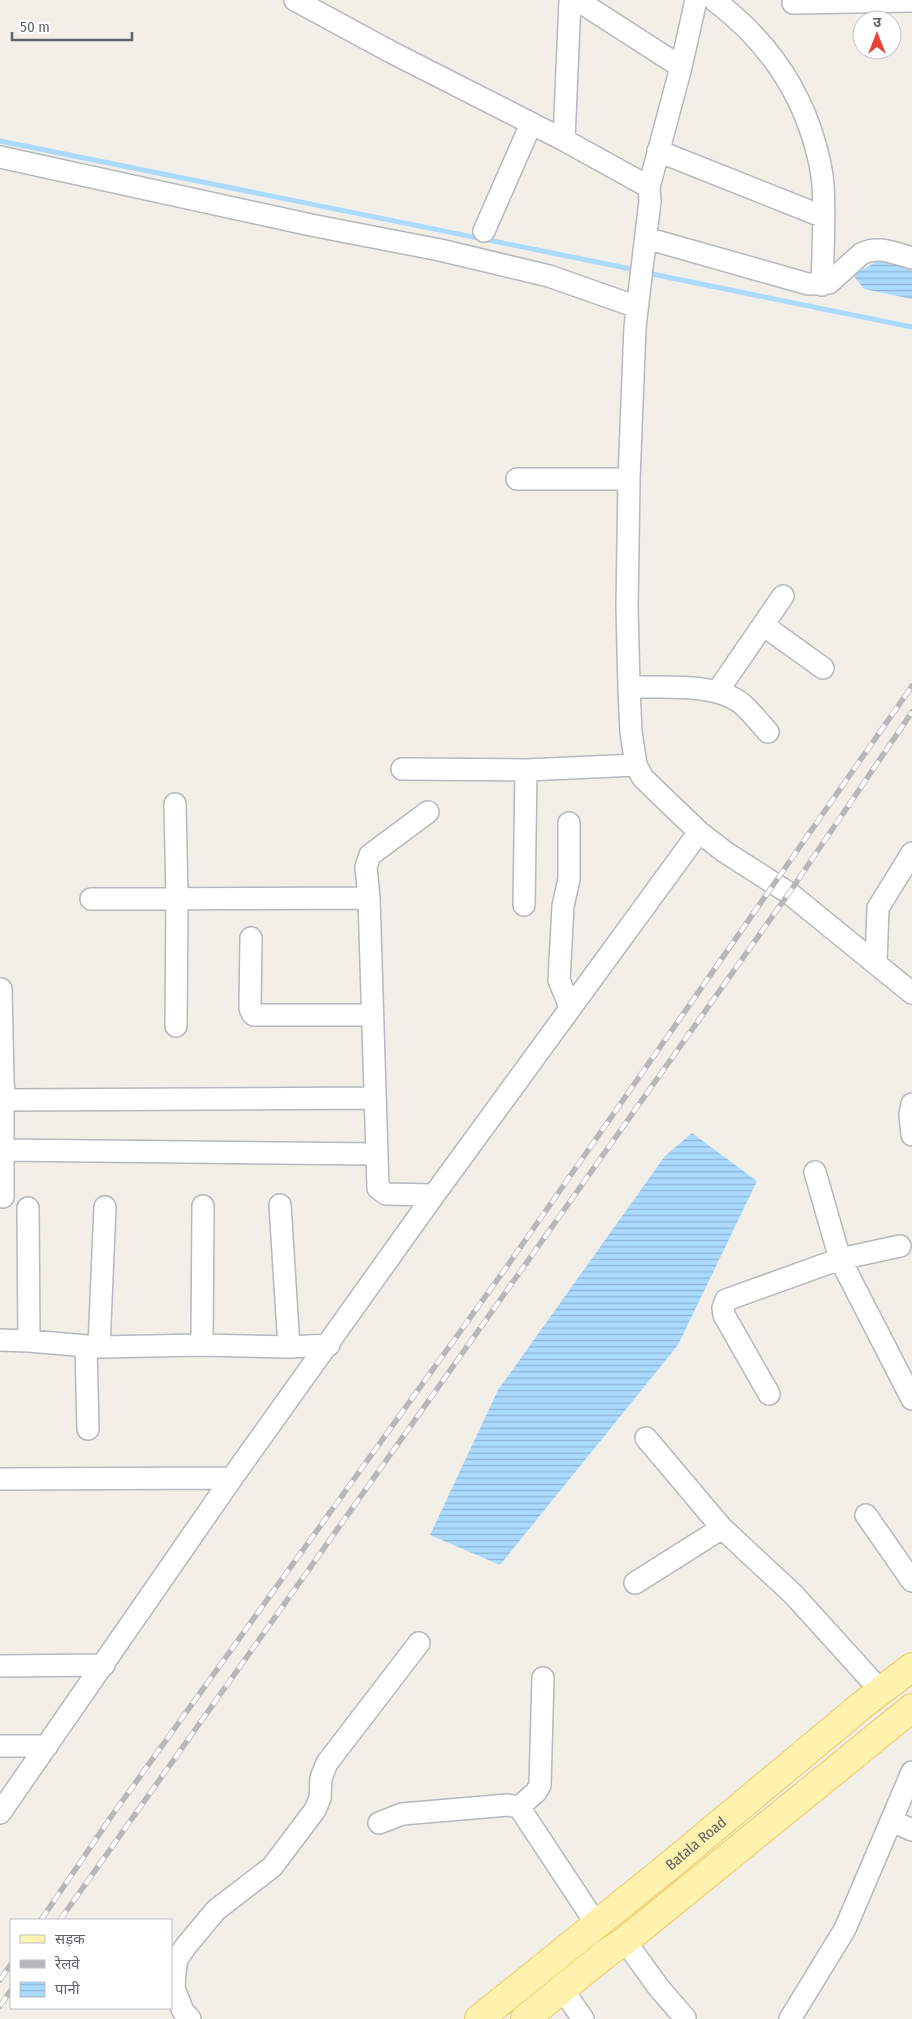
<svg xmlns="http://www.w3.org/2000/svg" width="912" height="2019" viewBox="0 0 912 2019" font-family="'Fira Sans Condensed','Noto Sans Devanagari',sans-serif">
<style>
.water{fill:url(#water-rules)}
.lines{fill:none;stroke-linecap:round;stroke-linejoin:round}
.stream{stroke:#aadaff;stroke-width:5}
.minor-casing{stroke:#b5b8bc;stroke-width:24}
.major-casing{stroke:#f2c960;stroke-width:30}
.minor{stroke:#fff;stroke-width:21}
.major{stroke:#fff2af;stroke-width:28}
.rail-casing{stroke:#b6b7b8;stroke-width:5.5}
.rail{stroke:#fff;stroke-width:4;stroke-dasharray:11;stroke-linecap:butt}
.labels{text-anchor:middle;stroke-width:5;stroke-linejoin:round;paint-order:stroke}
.street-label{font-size:15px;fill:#5f6368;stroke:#fff}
</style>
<defs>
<pattern id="water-rules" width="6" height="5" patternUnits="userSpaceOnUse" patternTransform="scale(1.25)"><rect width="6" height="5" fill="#aadaff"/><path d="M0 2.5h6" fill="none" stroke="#8eb4d2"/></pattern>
</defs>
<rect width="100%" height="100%" fill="#f1efe8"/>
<path class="water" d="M883,258L912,266V299L864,289L853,275Z
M692,1133L757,1181L678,1345L500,1565L430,1535L498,1390L665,1156Z"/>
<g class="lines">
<path class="stream" d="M0,141L636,270
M647,273L912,327"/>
<g class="minor-casing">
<path id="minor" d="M295,0L391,52L564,140L649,187
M577,0L681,67
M696,0L681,67L649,187L650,201L635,327L629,479L627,607L629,687L631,732L636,765L643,778L699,832L725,852L789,893L912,993
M714,0C763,37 798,84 815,144C819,158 822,171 823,185C825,218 823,252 822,285
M793,3L912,1
M564,140L570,0
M658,151L824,217
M0,157L311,225L440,250L549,276L637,307
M484,231L531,124
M646,238L808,284L829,283L861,254C877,245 895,253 912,258
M517,479H629
M763,625L823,668
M629,687C662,688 715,682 742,704C751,712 760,723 768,732
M717,692L783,596
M402,769L526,770L636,765
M175,804L177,898L176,1026
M428,812L370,855L366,867L369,898L378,1188L386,1194L434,1195
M569,823V879L563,906L559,980L570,1007
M91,899L369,898
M524,905L526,770
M251,938L250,1008L252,1013L254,1015H372
M876,963L878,908L912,853
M1,989L3,1081L5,1102
M912,1104L910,1114L912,1135
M3,1150L376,1154
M815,1172L840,1259L912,1399
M3,1197V1105L8,1100L374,1098
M280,1205L289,1347
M28,1208L29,1341
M0,1340L29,1341L99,1347L202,1345L289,1347L329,1345
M202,1345L203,1206
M86,1346L88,1429
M99,1347L105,1207
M769,1394L724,1315L723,1308L726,1300L840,1259L900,1246
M646,1438L722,1528L793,1594L881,1691
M0,1479L232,1478
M866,1515L912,1581
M635,1583L722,1528
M0,1666L104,1665
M0,1746H47
M519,1807L536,1792L540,1785L543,1678
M0,1813L232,1478L434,1195L699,832
M892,1821L912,1830
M379,1823L402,1814L508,1805L519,1807L597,1925
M625,1941L659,1988L685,2018
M563,1990L583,2019
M190,2019L183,2011L174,1988L175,1972L177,1959L186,1946L216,1910L272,1867L315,1810L320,1798L321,1778L327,1763L419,1643
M790,2019L845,1929L912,1772"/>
</g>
<g class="major-casing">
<g id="major">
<path id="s1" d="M479,2019L669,1866L861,1706L912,1667"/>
<path d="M525,2019L608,1952L625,1941L912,1708"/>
</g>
</g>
<use href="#minor" class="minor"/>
<use href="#major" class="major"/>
<g class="rail-casing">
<path id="rail" d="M41,1920L113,1814L508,1265L912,686
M60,1920L789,893L912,712
M0,1980L11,1964
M0,2006L11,1990"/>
</g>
<use href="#rail" class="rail"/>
</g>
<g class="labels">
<g class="street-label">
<text dy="5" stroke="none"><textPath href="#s1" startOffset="279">Batala Road</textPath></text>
</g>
</g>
<rect x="10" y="1919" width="162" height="90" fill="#ffffff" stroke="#bfc1c3"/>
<rect x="20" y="1935" width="25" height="8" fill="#fff2af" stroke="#bfc1c3"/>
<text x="55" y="1944" font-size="15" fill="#5f6368">सड़क</text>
<rect x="20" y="1960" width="25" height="8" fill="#b6b7b8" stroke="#bfc1c3"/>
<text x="55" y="1969" font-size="15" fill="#5f6368">रेलवे</text>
<rect x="20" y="1982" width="25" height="15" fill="url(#water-rules)" stroke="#bfc1c3"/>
<text x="55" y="1994" font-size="15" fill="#5f6368">पानी</text>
<g transform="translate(877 35)"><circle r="24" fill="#ffffff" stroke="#bfc1c3"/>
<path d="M0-4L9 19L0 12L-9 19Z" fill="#ea4335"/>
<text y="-8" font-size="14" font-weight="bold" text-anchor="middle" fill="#5f6368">उ</text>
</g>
<path d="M12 32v8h120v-8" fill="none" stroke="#5f6368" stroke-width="2.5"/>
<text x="20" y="32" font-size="15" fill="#5f6368" stroke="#ffffff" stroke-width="4" paint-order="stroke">50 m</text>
</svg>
